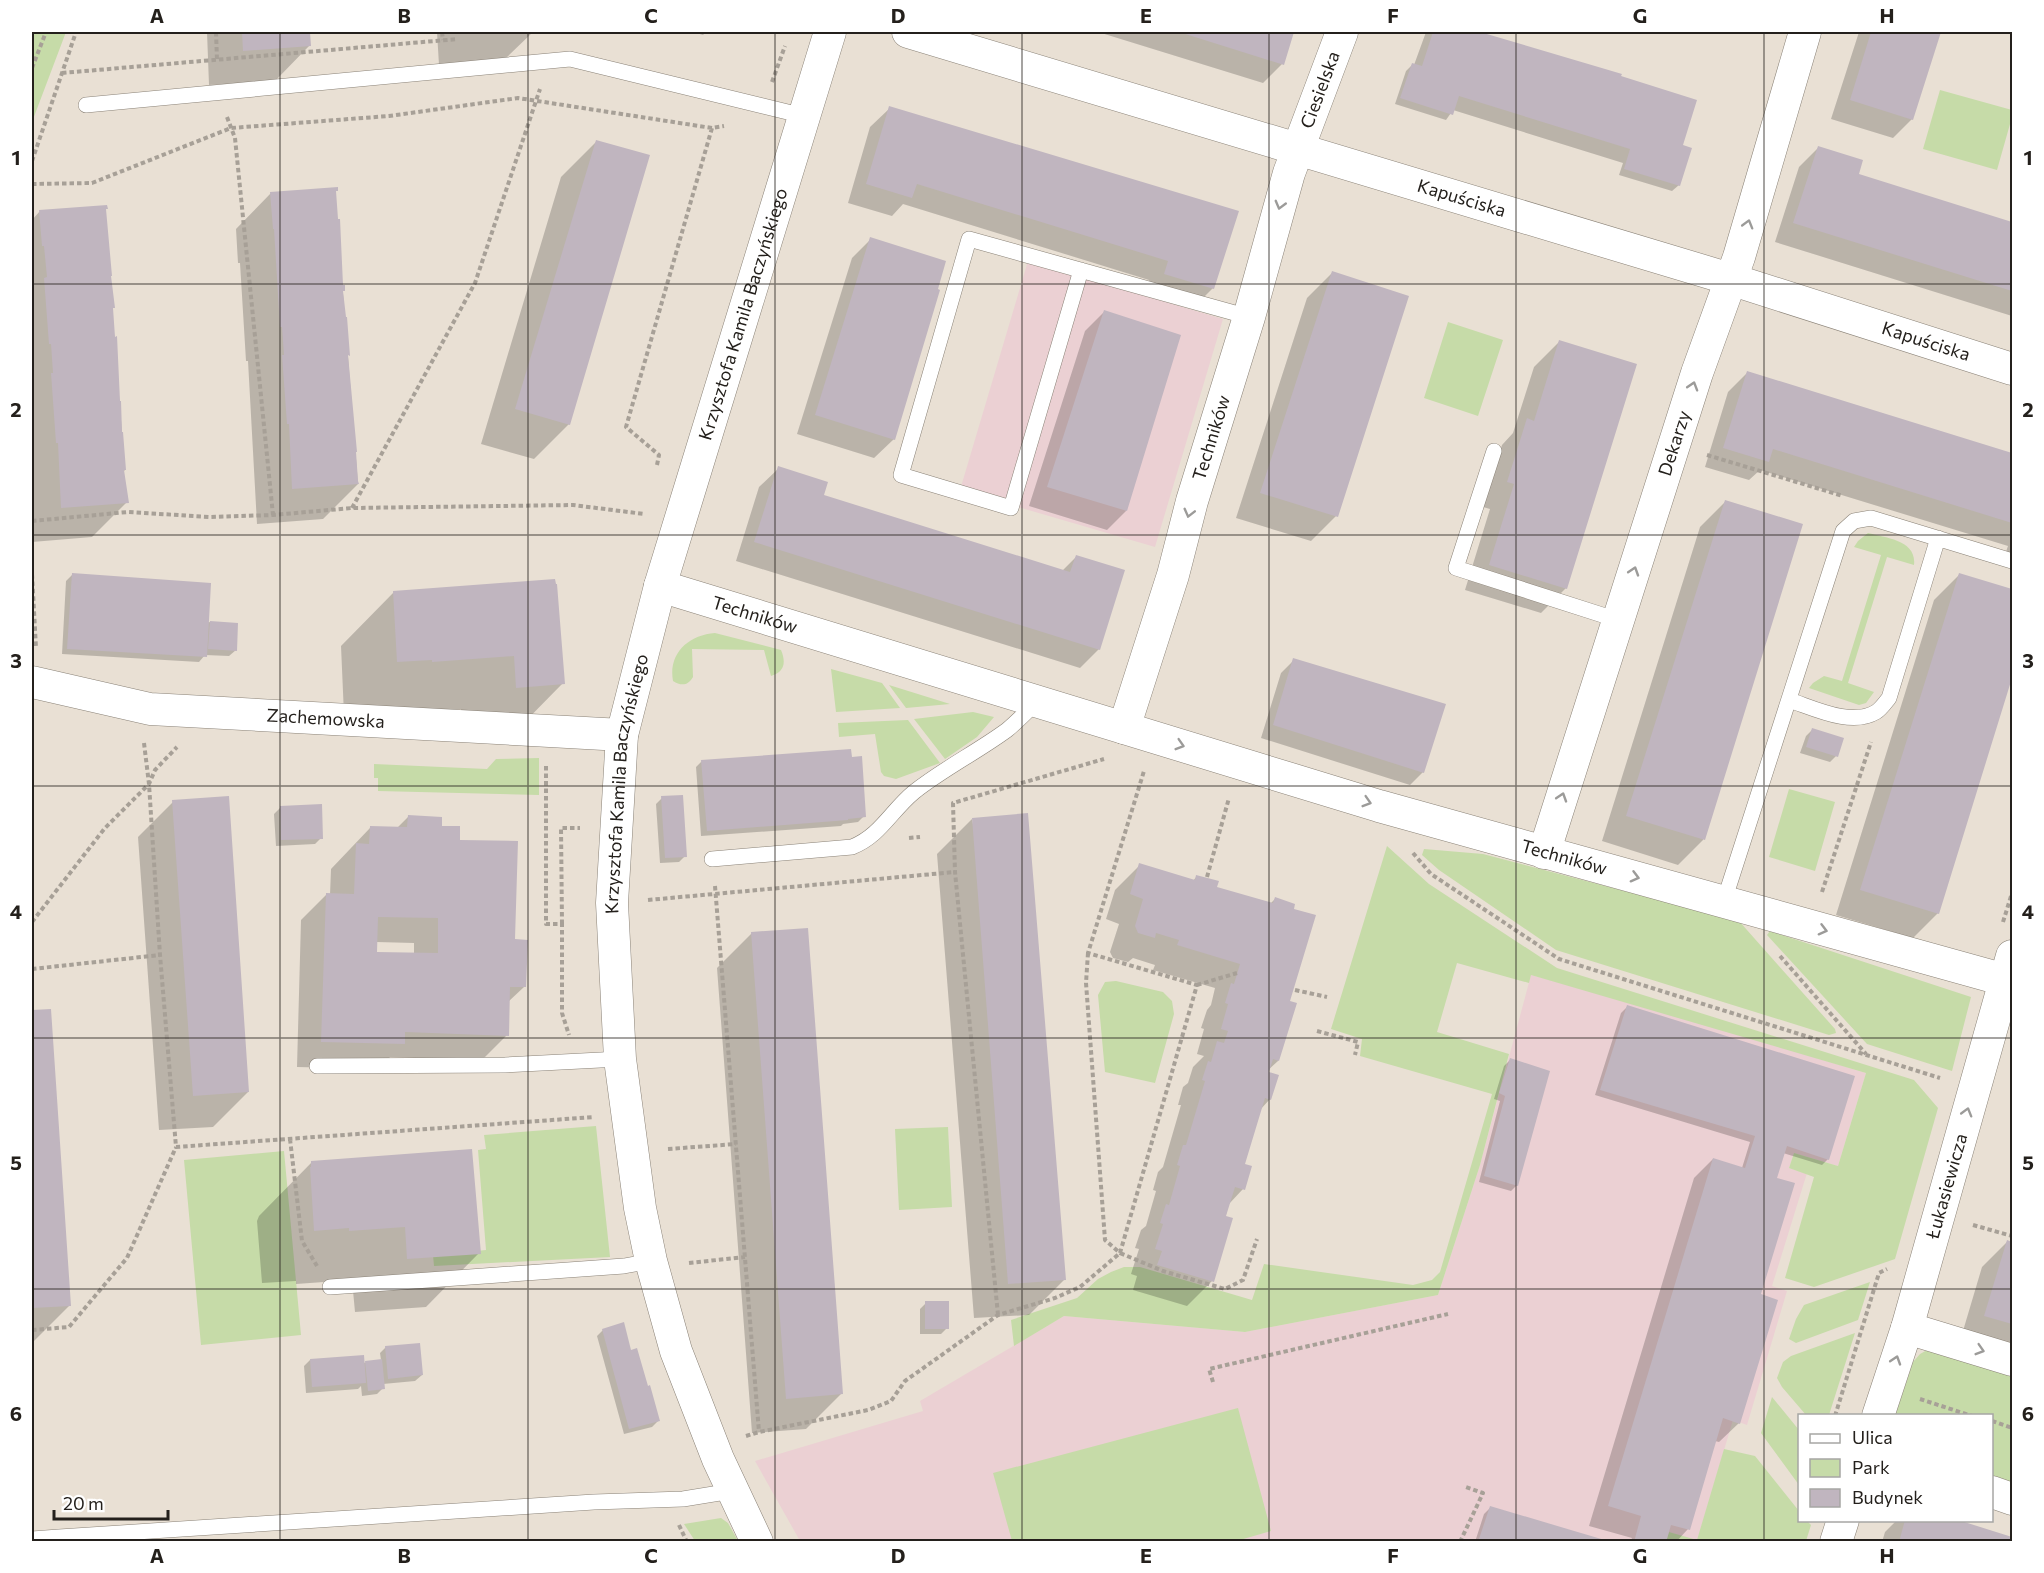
<svg xmlns="http://www.w3.org/2000/svg" width="2044" height="1573" viewBox="0 0 2044 1573" font-family="Commissioner,sans-serif">
<style>
.education{fill:#ebd0d3}
.green{fill:#c6dba8}
.shadow{fill:#0003;fill-rule:evenodd}
.building{fill:#c0b5bf;fill-rule:evenodd}
.lines{fill:none;stroke-linecap:round;stroke-linejoin:round}
.lane-casing{stroke:#8a8277;stroke-width:16}
.street-casing{stroke:#8a8277;stroke-width:33}
.path{stroke:#a7a097;stroke-width:4;stroke-dasharray:4.5 3;stroke-linecap:butt}
.lane{stroke:#fff;stroke-width:15}
.street{stroke:#fff;stroke-width:32}
.oneway{stroke:#9c9b99}
.grid{fill:none;stroke:#24201c;stroke-width:1.5;stroke-opacity:0.55}
.labels{text-anchor:middle;stroke-width:6;stroke-linejoin:round;paint-order:stroke}
.street-label{font-size:18px;fill:#24201c;stroke:#fff}
.neatline{fill:none;stroke:#24201c;stroke-width:2}
.grid-label{font-size:20px;text-anchor:middle;font-weight:bold;fill:#24201c}
</style>
<rect width="100%" height="100%" fill="#e9e0d4"/>
<path class="education" d="M1028,261L1223,319L1155,547L960,490Z
M1531,975L1625,1000L1866,1073L1838,1166L1794,1153L1789,1168L1807,1173L1772,1286L1787,1291L1747,1425L1733,1420L1697,1541L1669,1532L1666,1542L800,1541L755,1461L923,1411L920,1401L1064,1316L1245,1332L1438,1295L1480,1165Z"/>
<path class="green" d="M32,32H66L32,122Z
M1940,90L2012,110V117L1997,170L1923,149Z
M1448,322L1503,340L1478,416L1424,398Z
M1868,533C1886,538 1917,540 1914,565L1887,557L1848,683L1874,692L1866,703L1859,705L1809,688L1813,683L1824,676L1842,681L1881,555L1854,547L1858,541Z
M715,633L781,650C786,662 785,672 771,676L764,650L692,649L693,677C688,686 681,686 673,681C668,654 688,635 715,633Z
M831,669L882,683L900,708L836,712Z
M889,685L950,704L906,708Z
M973,712L994,717L977,737L945,759L914,719Z
M908,720L940,763L896,779L884,776L881,772L875,734L839,737L838,723Z
M539,758V795L378,791V778H374V764L487,769L496,759Z
M1789,789L1835,802L1815,871L1769,857Z
M1387,846L1429,884L1557,968L1914,1080L1938,1108L1895,1259L1814,1287L1785,1278L1814,1177L1789,1168L1794,1153L1838,1166L1866,1073L1531,975L1529,983L1457,963L1437,1032L1509,1054L1480,1165L1438,1295L1245,1332L1064,1316L1014,1346L1011,1320L1077,1298L1098,1279L1111,1272L1124,1267H1140L1252,1300L1264,1264L1413,1285L1432,1280L1440,1272L1492,1094L1360,1056L1362,1039L1331,1029Z
M1424,849L1483,854L1739,921L1835,1029L1836,1033L1829,1035L1556,950L1439,870L1422,855Z
M1770,931L1971,997L1952,1071L1867,1044L1767,935Z
M1116,981L1163,992L1172,1001L1174,1014L1155,1083L1105,1072L1098,995L1105,982Z
M596,1126L610,1257L434,1266L433,1255L486,1250L478,1150L486,1149L484,1135Z
M948,1127L952,1207L899,1210L895,1129Z
M284,1151L301,1335L201,1345L184,1160Z
M1870,1282L1858,1320L1796,1343L1789,1339L1796,1319L1804,1305Z
M1855,1333L1829,1415H1806L1782,1387L1777,1378L1783,1362L1791,1356Z
M1929,1349L2012,1370V1487L1992,1481V1416H1895L1913,1362L1920,1354Z
M1772,1397L1799,1430V1485L1761,1433Z
M1238,1408L1271,1531L1233,1542L1012,1541L993,1473Z
M1724,1449L1755,1456L1799,1511L1800,1520L1807,1521L1811,1525L1806,1541L1666,1542L1669,1532L1697,1540Z
M721,1518L728,1523L738,1541H695L684,1524Z"/>
<path class="shadow" d="M207,32H309L310,45L275,81L209,85Z
M437,32H533L505,59L439,65Z
M693,32H706L703,35Z
M1098,32H1293L1282,64L1263,83Z
M1426,32H1476L1620,75L1679,151V185L1672,191L1619,175L1623,163L1453,110L1446,120L1395,104L1406,71L1412,65H1414Z
M1859,32H1939L1912,119L1893,138L1831,119Z
M890,108L1237,212L1213,288L1193,308L1145,294L1149,280L903,204L892,216L848,203L870,127Z
M596,142L569,424L534,459L481,444L561,177Z
M1818,148L1857,175L2012,223V316L1775,242L1799,167Z
M336,191L335,192L358,484L323,519L257,524L248,361H246L240,263H238L236,229L271,193Z
M40,211L112,309L125,470L123,472L127,502L92,537L32,542V220Z
M871,239L894,439L874,458L797,434L852,258Z
M1332,273L1336,516L1311,541L1236,518L1307,298Z
M1104,312L1126,511L1107,530L1029,506L1085,331Z
M1559,342L1566,588L1541,613L1465,590L1490,509L1483,507L1502,445L1513,433L1534,367Z
M1748,372L2012,455V562L2003,560L2008,546L1760,470L1749,480L1705,467L1728,392Z
M779,468L822,496L1062,571L1076,557L1099,649L1080,668L736,561L759,487Z
M1725,502L1801,525L1703,840L1678,865L1602,841L1700,527Z
M72,575L207,622L237,624L236,650L229,656L205,655L199,662L62,654L66,581Z
M1959,575L2012,591V673L1938,913L1913,938L1836,915L1934,600Z
M554,581L563,683L510,737L463,740L461,709L379,715H344L341,646L394,592Z
M1294,660L1423,772L1410,785L1261,738L1281,673Z
M1812,730L1836,756L1830,762L1800,753L1806,736Z
M702,761L864,816L858,822L843,824L841,826L701,836L696,767Z
M662,798L685,856L679,862L660,863L656,804Z
M173,802L248,1092L213,1127L159,1130L138,837Z
M280,808L321,838L315,844L276,846L274,814Z
M408,817L441,827L513,941L524,987L508,1002L507,1035L482,1060L390,1057L379,1069L297,1067L301,920L326,895H330L331,869L370,828L396,829ZM376,942L414,943V954H375Z
M972,819L1064,1280L1029,1315L974,1318L937,854Z
M1140,865L1193,881L1197,876L1215,888L1271,903L1275,899L1289,1002L1278,1061L1266,1072L1270,1099L1260,1110L1243,1165V1189L1228,1205L1212,1281L1187,1306L1133,1290L1137,1276L1131,1274L1139,1249L1135,1248L1141,1230L1146,1226L1156,1191L1153,1190L1158,1172L1163,1167L1181,1105H1178L1183,1087L1188,1083L1193,1067L1204,1056L1197,1054L1204,1029L1201,1028L1207,1010L1211,1005L1215,988L1153,970L1155,965L1133,958L1128,962L1113,958L1110,952L1119,924L1106,919L1115,890Z
M752,933L841,1394L806,1429L752,1433L717,968Z
M1627,1007L1828,1159L1822,1165L1783,1153L1775,1179L1739,1423L1719,1442L1715,1441L1688,1529L1676,1542H1630L1632,1538L1589,1526L1694,1178L1713,1159L1742,1168L1750,1142L1595,1095L1621,1013Z
M49,1010L69,1306L34,1341H32V1011Z
M1510,1060L1517,1185L1511,1191L1479,1182L1500,1101L1494,1099L1504,1066Z
M312,1162L479,1253L426,1307L355,1312L352,1280L296,1284V1281L262,1283L257,1221L259,1216Z
M2007,1242L2012,1243V1357L1960,1341L1982,1267Z
M926,1303L947,1328L941,1334H920V1309Z
M603,1330L658,1421L652,1427L624,1434L597,1336Z
M386,1347L422,1375L415,1381L383,1384V1388L377,1394L362,1396L361,1386L358,1389L306,1393L304,1366L310,1360L363,1363L381,1360L380,1353Z
M1490,1508L1605,1542H1475L1484,1514Z
M1897,1520H1953L2012,1539V1542H1882L1885,1532Z"/>
<path class="building" d="M242,32H310L311,46L243,51Z
M1179,32H1294L1284,65Z
M1433,32H1480L1622,74L1621,76L1697,100L1683,145L1692,148L1680,186L1624,169L1630,149L1459,96L1453,115L1400,98L1412,63L1422,66Z
M1871,32H1941L1913,120L1850,100Z
M889,106L1239,211L1214,289L1164,274L1168,261L917,184L912,198L866,184Z
M596,140L650,155L570,425L515,409Z
M1818,146L1863,160L1859,174L2012,222V291L1793,223Z
M338,187V191H336L338,219H340L343,285H345V291H343L346,317H347L350,356L348,355L357,452H356L358,481L359,484L292,489L289,424H287L282,355H284L282,327H280L274,229H273L270,192Z
M107,205L108,209H106L112,276H111L115,308H113L115,337L117,336L120,401H121L122,432H123L126,470H124L129,503L61,508L58,443H56L51,373H53L51,344H49L44,278L47,277L44,246H42L39,210Z
M870,237L946,261L938,289L940,290L895,440L815,415Z
M1332,271L1409,296L1338,517L1260,493Z
M1104,310L1181,335L1127,511L1047,487Z
M1559,340L1637,364L1567,589L1489,565L1514,484L1507,482L1527,418L1534,421Z
M1747,371L2012,453V523L1773,449L1769,462L1723,448Z
M778,466L828,482L824,495L1070,572L1076,555L1125,570L1100,650L754,542Z
M1725,500L1803,524L1705,840L1626,816Z
M72,573L211,583L207,657L67,649Z
M1959,573L2012,589V678L1939,914L1860,890Z
M555,579L556,584H557L565,684L516,688L514,656L432,662V660L397,662L393,591Z
M210,621L238,623L237,651L208,649Z
M1293,658L1446,704L1424,773L1273,725Z
M1812,728L1844,738L1838,757L1806,747Z
M851,749L852,757L862,756L866,817L848,819V820L707,831L701,760Z
M683,795L687,857L665,858L661,796Z
M229,796L249,1092L193,1096L172,800Z
M322,804L323,839L281,840L280,806Z
M1028,813L1066,1280L1008,1284L972,818Z
M408,815L442,817V826H460V840L518,841L515,939L528,940L526,987H510L509,1036L405,1032V1044L321,1042L326,893L354,894L356,843L369,844L370,826L407,827ZM378,917L438,918V953L377,952Z
M1139,863L1195,880L1196,875L1219,881L1217,887L1273,903L1275,897L1295,904L1294,909L1316,915L1290,1001L1297,1003L1279,1061L1273,1059L1269,1072L1279,1075L1271,1100L1265,1098L1245,1164L1252,1166L1245,1190L1235,1187L1226,1216L1233,1218L1214,1282L1157,1265L1162,1251L1155,1249L1163,1224L1160,1223L1166,1204L1169,1205L1180,1166L1177,1165L1183,1145H1186L1205,1081L1202,1080L1208,1061L1211,1062L1217,1041L1224,1043L1228,1031L1221,1029L1228,1004L1225,1003L1231,983L1234,984L1240,964L1177,945L1179,940L1156,933L1155,938L1138,933L1135,926L1143,899L1130,894Z
M808,928L843,1394L786,1399L751,932Z
M1627,1005L1855,1076L1829,1160L1787,1146L1777,1178L1795,1183L1761,1294L1778,1300L1740,1424L1723,1418L1690,1530L1671,1525L1666,1542H1634L1641,1516L1608,1506L1713,1158L1745,1168L1755,1136L1600,1090Z
M51,1009L71,1306L32,1308V1010Z
M1510,1058L1550,1071L1518,1186L1484,1176L1505,1096L1499,1093Z
M472,1149L481,1254L407,1259L405,1227L349,1231V1228L314,1231L310,1167H311V1161Z
M2007,1240L2012,1242V1324L1984,1316Z
M925,1301H949V1329H925Z
M624,1322L631,1350L637,1348L648,1386L650,1385L660,1421L629,1429L602,1329Z
M420,1343L423,1375L388,1379L385,1346Z
M364,1355L366,1383L312,1387L310,1359Z
M382,1359L385,1389L368,1391L365,1361Z
M1490,1506L1608,1541V1542H1478Z
M1905,1520H1958L2012,1537V1542H1899Z"/>
<g class="lines">
<g class="lane-casing">
<path id="lane" d="M86,105L570,59L804,116
M1081,270L1011,508L901,475L969,239L1249,317
M1494,451L1456,568L1618,620
M1789,700C1814,708 1851,727 1876,712C1881,709 1885,703 1889,698L1938,538
M712,859L852,847C880,836 891,811 914,792C943,769 977,752 1007,730C1018,721 1028,710 1038,701
M1724,901L1843,531L1854,521L1871,518L2012,561
M317,1066L505,1065L620,1059
M330,1287L624,1266L651,1261
M32,1539L59,1537
M60,1542L59,1537L594,1502L683,1499L732,1491"/>
</g>
<g class="street-casing">
<g id="street">
<path id="s1" d="M908,32L1730,279L2012,369"/>
<path id="s2" d="M660,586L1379,806L2005,980"/>
<path id="s3" d="M32,682L150,709L622,735"/>
<path id="s4" d="M1124,728L1173,575L1192,501L1249,317L1289,173L1342,32"/>
<path id="s5" d="M1544,853L1697,373L1739,257L1805,32"/>
<path d="M1907,1328L2012,1360"/>
<path id="s6" d="M1878,1416L1907,1328L2012,956"/>
<path d="M1992,1492L2012,1499"/>
<path id="s7" d="M757,1542L718,1459L676,1351L651,1261L640,1208L620,1059L612,903L622,735L660,586L830,32"/>
<path d="M1836,1542L1843,1520"/>
</g>
</g>
<path class="path" d="M216,32L217,60
M442,32L443,40
M32,68L46,32
M62,73L458,39
M772,82L785,46
M227,117L235,138L273,515
M32,161L76,32
M32,184L92,183L231,128L389,116L518,98L712,128
M1707,455L1843,496
M657,465L659,455L626,427L712,128L724,126
M352,508L475,283L540,89
M32,521L128,512L210,517L273,515L352,508L573,505L644,514
M32,574L36,648
M144,743L149,784L160,955L176,1147L594,1117
M546,766V924H562V1013L569,1035
M909,838L920,837
M1413,853L1431,874L1559,959L1940,1078
M1207,877L1229,798
M715,886L759,1432
M1822,892L1871,742
M648,900L955,872
M32,922L105,828L149,784L155,770L177,747
M2003,922L2012,893
M562,924L561,828H580
M1088,953L1086,983L1105,1240L1120,1253L1197,985L1088,953L1144,771
M1780,956L1866,1054
M32,969L160,955
M1197,985L1237,973
M1295,990L1327,997
M1317,1031L1358,1042L1355,1055
M290,1139L302,1241L317,1266
M668,1149L736,1144
M1973,1225L2012,1236
M689,1263L745,1257
M998,1315L955,872L953,803L1104,759
M32,1330L69,1327L127,1258L176,1147
M1213,1382L1209,1369L1448,1314
M1920,1399L1972,1416
M1835,1416L1879,1273L1887,1269
M1992,1421L2012,1428
M746,1436L759,1432L868,1410L891,1401L905,1381L998,1315L1055,1298L1080,1287L1120,1253L1163,1271L1225,1289L1243,1280L1257,1239
M679,1525L687,1542
M1460,1542L1483,1493L1466,1487"/>
<use href="#lane" class="lane"/>
<use href="#street" class="street"/>
</g>
<defs><path id="oneway-chevron" d="M-2-3.5L2.5 0L-2 3.5" fill="none" stroke-width="1.6" stroke-linecap="round" stroke-linejoin="round" transform="scale(1.5)"/></defs>
<g class="oneway">
<use href="#oneway-chevron" transform="translate(1280 205) rotate(105)"/>
<use href="#oneway-chevron" transform="translate(1748 224) rotate(-74)"/>
<use href="#oneway-chevron" transform="translate(1693 386) rotate(-73)"/>
<use href="#oneway-chevron" transform="translate(1189 513) rotate(104)"/>
<use href="#oneway-chevron" transform="translate(1634 571) rotate(-72)"/>
<use href="#oneway-chevron" transform="translate(1180 745) rotate(17)"/>
<use href="#oneway-chevron" transform="translate(1562 797) rotate(-72)"/>
<use href="#oneway-chevron" transform="translate(1367 802) rotate(17)"/>
<use href="#oneway-chevron" transform="translate(1635 877) rotate(15)"/>
<use href="#oneway-chevron" transform="translate(1823 930) rotate(15)"/>
<use href="#oneway-chevron" transform="translate(1967 1112) rotate(-74)"/>
<use href="#oneway-chevron" transform="translate(1980 1350) rotate(17)"/>
<use href="#oneway-chevron" transform="translate(1896 1360) rotate(-72)"/>
</g>
<path class="grid" d="M280,32V1542M528,32V1542M775,32V1542M1022,32V1542M1269,32V1542M1516,32V1542M1764,32V1542M32,284H2012M32,535H2012M32,786H2012M32,1038H2012M32,1289H2012"/>
<g class="labels">
<g class="street-label">
<text dy="6" stroke="none"><textPath href="#s4" startOffset="668">Ciesielska</textPath></text>
<text dy="6" stroke="none"><textPath href="#s1" startOffset="578">Kapuściska</textPath></text>
<text dy="6" stroke="none"><textPath href="#s7" startOffset="1268">Krzysztofa Kamila Baczyńskiego</textPath></text>
<text dy="6" stroke="none"><textPath href="#s1" startOffset="1064">Kapuściska</textPath></text>
<text dy="6" stroke="none"><textPath href="#s4" startOffset="303">Techników</textPath></text>
<text dy="6" stroke="none"><textPath href="#s5" startOffset="430">Dekarzy</textPath></text>
<text dy="6" stroke="none"><textPath href="#s2" startOffset="99">Techników</textPath></text>
<text dy="6" stroke="none"><textPath href="#s3" startOffset="297">Zachemowska</textPath></text>
<text dy="6" stroke="none"><textPath href="#s7" startOffset="782">Krzysztofa Kamila Baczyńskiego</textPath></text>
<text dy="6" stroke="none"><textPath href="#s2" startOffset="944">Techników</textPath></text>
<text dy="6" stroke="none"><textPath href="#s6" startOffset="240">Łukasiewicza</textPath></text>
</g>
</g>
<rect width="2044" height="1573" fill="none" stroke="#ffffff" stroke-width="66"/>
<rect x="1798" y="1414" width="195" height="108" fill="#ffffff" stroke="#a7a6a4" stroke-width="1.5"/>
<rect x="1810" y="1434" width="30" height="9" fill="#ffffff" stroke="#a7a6a4" stroke-width="1.5"/>
<text x="1852" y="1444" font-size="18" fill="#24201c">Ulica</text>
<rect x="1810" y="1459" width="30" height="18" fill="#c6dba8" stroke="#a7a6a4" stroke-width="1.5"/>
<text x="1852" y="1474" font-size="18" fill="#24201c">Park</text>
<rect x="1810" y="1489" width="30" height="18" fill="#c0b5bf" stroke="#a7a6a4" stroke-width="1.5"/>
<text x="1852" y="1504" font-size="18" fill="#24201c">Budynek</text>
<path d="M54 1510v9h114v-9" fill="none" stroke="#24201c" stroke-width="3"/>
<text x="63" y="1510" font-size="18" fill="#24201c" stroke="#ffffff" stroke-width="4.5" paint-order="stroke">20 m</text>
<rect x="33" y="33" width="1978" height="1507" class="neatline"/>
<g class="grid-label">
<text x="157" y="23">A</text>
<text x="404" y="23">B</text>
<text x="651" y="23">C</text>
<text x="898" y="23">D</text>
<text x="1146" y="23">E</text>
<text x="1393" y="23">F</text>
<text x="1640" y="23">G</text>
<text x="1887" y="23">H</text>
<text x="16" y="165">1</text>
<text x="2028" y="165">1</text>
<text x="16" y="417">2</text>
<text x="2028" y="417">2</text>
<text x="16" y="668">3</text>
<text x="2028" y="668">3</text>
<text x="16" y="919">4</text>
<text x="2028" y="919">4</text>
<text x="16" y="1170">5</text>
<text x="2028" y="1170">5</text>
<text x="16" y="1421">6</text>
<text x="2028" y="1421">6</text>
<text x="157" y="1563">A</text>
<text x="404" y="1563">B</text>
<text x="651" y="1563">C</text>
<text x="898" y="1563">D</text>
<text x="1146" y="1563">E</text>
<text x="1393" y="1563">F</text>
<text x="1640" y="1563">G</text>
<text x="1887" y="1563">H</text>
</g>
</svg>
